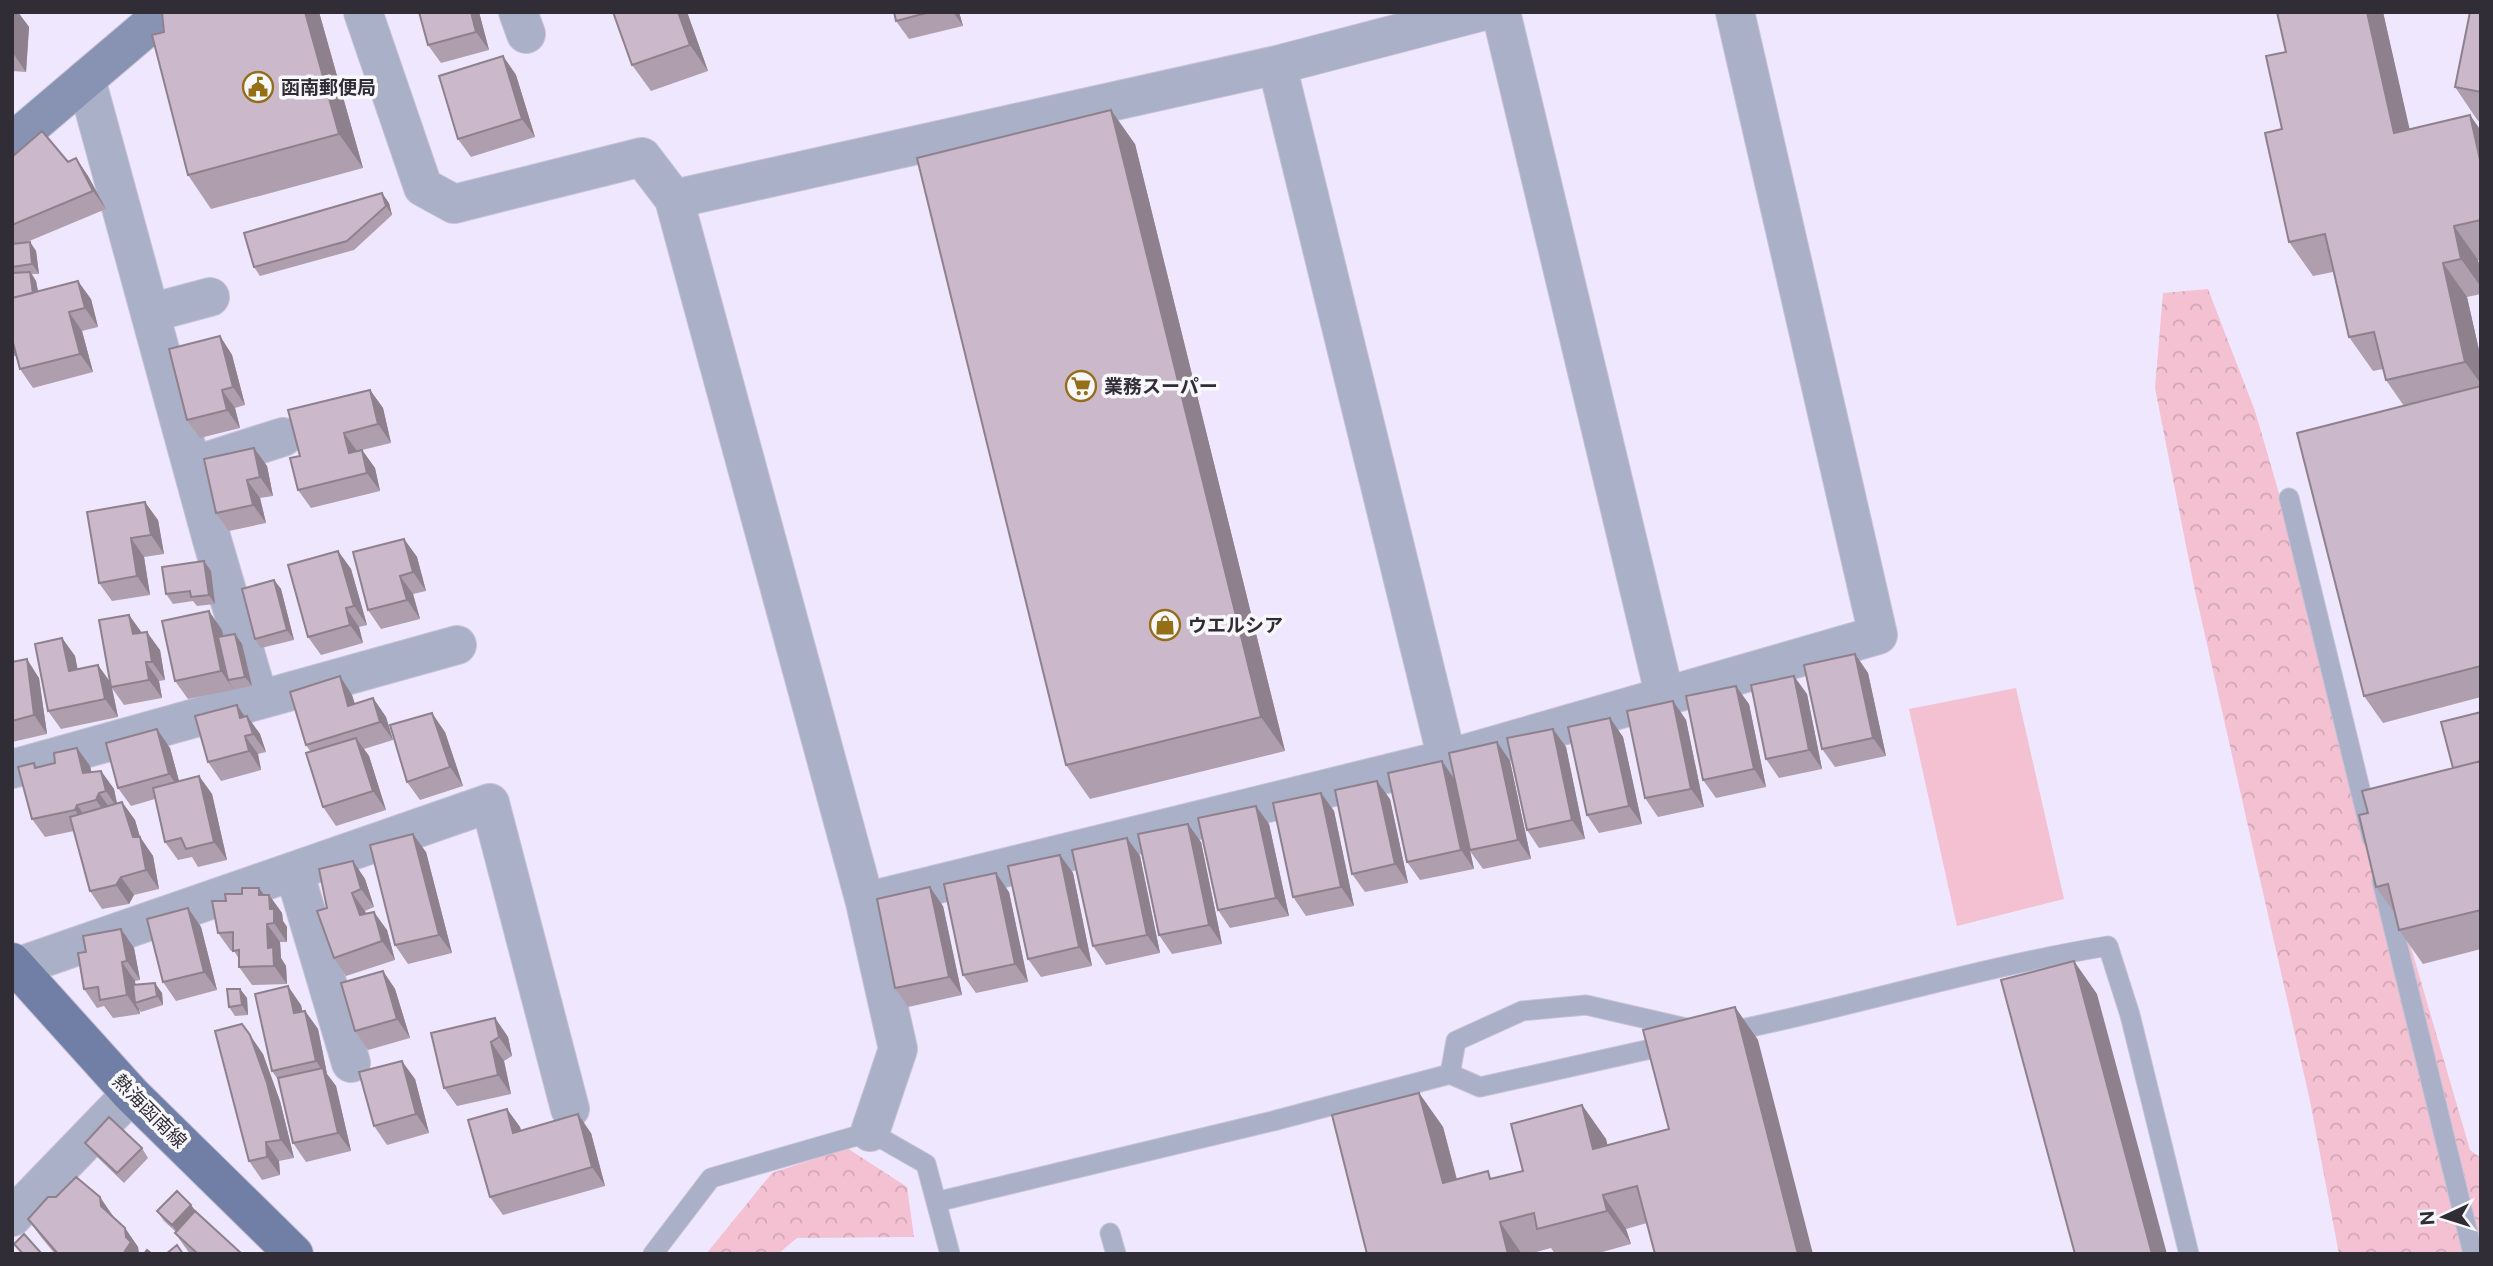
<svg xmlns="http://www.w3.org/2000/svg" width="2493" height="1266" viewBox="0 0 2493 1266" font-family="'Public Sans','Noto Sans JP',sans-serif">
<style>
.forest{fill:url(#forest-crowns)}
.green{fill:#f3c1d2}
.lines{fill:none;stroke-linecap:round;stroke-linejoin:round}
.lane-casing{stroke:#c8c2d6;stroke-width:21}
.street-casing{stroke:#c8c2d6;stroke-width:40}
.secondary-casing{stroke:#c8c2d6;stroke-width:40}
.primary-casing{stroke:#c8c2d6;stroke-width:40}
.lane{stroke:#a9b0c7;stroke-width:19}
.street{stroke:#a9b0c7;stroke-width:38}
.secondary{stroke:#8893b4;stroke-width:38}
.primary{stroke:#717ea6;stroke-width:38}
.wall{fill:#af9eae}
.shaded-wall{fill:#8e818d}
.building{fill:#cbb8ca;stroke:#8e818d;stroke-width:2}
.labels{text-anchor:middle;stroke-width:7;stroke-linejoin:round;paint-order:stroke}
.poi-label{font-size:19px;font-weight:bold;fill:#302d36;stroke:#f9f8fc;text-anchor:start}
.street-label{font-size:19px;fill:#302d36;stroke:#f9f8fc}
</style>
<defs>
<pattern id="forest-crowns" width="20" height="18" patternUnits="userSpaceOnUse" patternTransform="scale(1.75)"><rect width="20" height="18" fill="#f3c1d2"/><path d="M2 6a3 3 0 1 1 6 0M12 15a3 3 0 1 1 6 0" fill="none" stroke="#d1a6b5"/></pattern>
</defs>
<rect width="100%" height="100%" fill="#eee7fe"/>
<path class="forest" d="M2208,289L2255,411L2470,1150L2481,1158V1254H2339L2310,1101L2195,591L2155,388L2163,293Z
M847,1148L907,1187L914,1237L797,1238L778,1254H706L772,1173Z"/>
<path class="green" d="M2016,688L2064,899L1957,926L1909,709Z"/>
<g class="lines">
<g class="lane-casing">
<path id="lane" d="M2289,498L2372,838
M2382,881L2473,1254
M1723,1033C1852,1007 1979,967 2108,946L2130,1015L2189,1254
M1450,1074L1456,1041L1522,1011L1586,1005L1695,1030
M936,1202L1273,1121L1450,1074L1480,1087L1673,1044
M1110,1233L1116,1254
M653,1254L711,1178L870,1132L926,1164L950,1254"/>
</g>
<g class="street-casing">
<path id="street" d="M363,12L423,187L454,204L642,157L674,199
M518,12L526,34
M1501,12L1665,697
M1277,65L1447,759
M86,79L212,540L259,700
M150,313L210,297
M192,466L283,437
M12,769L457,645
M294,871L351,1063
M865,902L1447,759L1878,635L1735,12
M17,967L490,803L570,1109
M870,1132L898,1049L865,902L674,199L1277,65L1480,12
M12,1217L131,1094"/>
</g>
<g class="secondary-casing">
<path id="secondary" d="M12,142L165,12"/>
</g>
<g class="primary-casing">
<path id="primary" d="M12,962L131,1094L294,1254"/>
</g>
<use href="#lane" class="lane"/>
<use href="#street" class="street"/>
<use href="#secondary" class="secondary"/>
<use href="#primary" class="primary"/>
</g>
<path class="wall" d="M12,12H25V14L18,13L29,27L26,72L12,71Z
M319,12L363,168L211,209L188,175Z
M419,12H479L489,50L441,63L428,45Z
M687,12L708,71L651,91L632,65Z
M894,12H959L963,26L909,39L896,21Z
M2277,12H2383L2409,129L2470,115L2481,131V260H2478L2481,273V294L2467,297L2481,359V697L2383,723L2364,696L2404,406L2386,380L2383,369L2373,371L2349,337L2333,272L2313,276L2289,242L2282,129L2286,52Z
M2481,12V121H2478L2455,87Z
M503,56L516,75L535,137L471,157L458,139Z
M1135,144L1285,751L1090,799L1066,765Z
M12,157L68,162L76,158L88,176L106,209L27,242H30L36,251L39,274H32L36,281L38,291L91,299L98,327L82,331L93,372L33,388L20,369L16,356H12V342L13,344L12,339Z
M389,203L392,215L354,250L260,276L254,267Z
M220,336L232,355L245,405L235,408L240,428L200,438L187,420Z
M370,390L383,408L391,443L362,450L375,468L380,491L311,508L298,490L300,456Z
M254,448L267,466L273,496L260,498L266,523L229,531L216,513Z
M87,512L158,520L164,554L144,557L150,595L112,601L99,583Z
M404,539L417,557L426,591L413,594L420,619L381,629L368,610Z
M338,551L351,569L367,625L359,627L363,643L321,655L308,637Z
M204,561L211,571L215,604L197,606L193,601L173,604L166,594Z
M274,580L281,589L294,640L261,648L255,639Z
M129,615L142,633L160,650L165,680L159,681L162,698L124,705L112,688L118,717L61,729L48,711L62,638L75,656L77,669L110,682Z
M222,630L223,636L235,634L242,644L252,686L188,699L175,681Z
M1855,654L1868,673L1886,756L1835,767L1822,749Z
M12,662L39,678L47,734L12,742Z
M1807,694L1822,769L1779,778L1766,759Z
M352,695L355,704L373,698L386,717L393,740L364,749L369,756L386,810L336,826L323,807L310,751L306,745Z
M1673,701L1686,720L1704,807L1658,817L1645,798Z
M1749,704L1766,787L1716,798L1703,780Z
M237,705L245,716H247L260,734L266,752L258,754L261,770L221,781L208,762Z
M2481,712V949L2423,964L2399,930L2396,915L2376,887L2368,813L2453,768Z
M1610,718L1623,737L1642,824L1599,833L1587,815Z
M1553,729L1566,747L1585,839L1539,848L1527,830Z
M445,732L463,786L420,800L407,782Z
M1497,742L1510,761L1531,859L1483,869L1470,851L1474,869L1420,880L1407,862L1454,778Z
M77,748L90,766L91,772L101,771L114,789L117,803L122,802L135,820L140,837L153,856L159,889L134,895L129,904L102,909L90,891L74,831L45,837L32,819L34,763L37,767L55,763Z
M170,748L179,781L199,776L212,794L227,860L198,867L192,857L178,860L165,842L155,799L131,806L118,788Z
M1321,793L1334,811L1354,906L1306,916L1293,897Z
M1390,799L1408,883L1365,892L1352,874Z
M1269,824L1289,916L1230,928L1218,910Z
M1127,838L1140,856L1160,953L1106,965L1093,946Z
M1201,842L1222,944L1172,954L1159,935Z
M426,852L452,953L408,964L395,945Z
M1060,855L1073,873L1092,966L1041,977L1028,959Z
M353,861L365,879L374,907L365,911L366,914L387,930L395,960L346,976L334,958L327,908Z
M1009,892L1028,982L976,993L963,975Z
M264,895H269L282,913L283,921L287,927V942H280L281,958L286,966L287,984L252,985L239,967V959L234,951H231L218,933Z
M943,906L962,995L908,1007L895,988Z
M188,908L201,927L217,990L176,1001L163,982Z
M121,929L134,948L140,980L135,981V985L162,993L163,1005L141,1012L139,1009L140,1014L113,1018L104,1006L97,1008L84,989Z
M383,971L395,989L410,1038L368,1050L355,1031Z
M240,989L247,998L248,1015L235,1016L229,1007Z
M301,1005L302,1011H305L318,1029L327,1074L336,1086L351,1151L306,1162L293,1143L279,1081L272,1071Z
M1735,1007L1758,1040L1647,1223L1626,1229L1631,1244L1595,1254H1555L1551,1248L1529,1254H1367L1419,1093L1443,1127L1457,1179L1493,1178L1523,1171L1582,1105L1606,1139L1607,1145L1669,1129Z
M495,1018L508,1037L512,1056L504,1061L511,1094L457,1106L444,1088Z
M263,1054L280,1101L294,1158L279,1161L280,1175L262,1180L249,1161Z
M415,1079L429,1133L387,1145L374,1126Z
M507,1109L520,1127L521,1131L591,1133L605,1186L503,1215L490,1197Z
M85,1143L142,1148L148,1158L124,1183L92,1152Z
M157,1211L196,1212L242,1254H190L175,1233L176,1232L164,1221Z
M113,1216V1217L125,1228L138,1247L139,1254H55L41,1237L28,1219Z"/>
<path class="shaded-wall" d="M15,12H18L29,27L26,72L13,53Z
M305,12H319L363,168L339,134Z
M471,12H479L489,50L476,32Z
M678,12H687L708,71L690,45Z
M953,12H959L963,26Z
M2367,12H2383L2418,166L2394,133Z
M503,56L516,75L535,137L522,119Z
M1111,110L1135,144L1285,751L1261,717Z
M2470,115L2481,131V164Z
M76,158L88,176L106,209L93,191Z
M382,193L389,203L392,215L386,206Z
M2454,226L2478,260L2481,273V287L2461,259Z
M30,242L36,251L39,274L32,264Z
M2443,263L2467,297L2481,359V384L2465,362Z
M30,272L36,281L41,308L34,299Z
M78,281L91,299L98,327L85,308Z
M69,312L82,331L93,372L80,354Z
M220,336L232,355L245,405L233,387Z
M12,342L15,345L16,356L12,350Z
M222,390L235,408L240,428L227,410Z
M370,390L383,408L391,443L378,424Z
M344,433L357,451L349,453Z
M254,448L267,466L273,496L260,477Z
M362,450L375,468L380,491L367,473Z
M247,480L260,498L266,523L253,505Z
M145,502L158,520L164,554L151,535Z
M131,538L144,557L150,595L137,576Z
M404,539L417,557L426,591L413,572Z
M338,551L351,569L367,625L354,606Z
M204,561L211,571L215,604L209,595Z
M400,576L413,594L420,619L407,600Z
M274,580L281,589L294,640L287,630Z
M346,608L359,627L363,643L350,625Z
M209,611L222,630L232,679L228,680L234,690L221,671Z
M129,615L142,633L133,634Z
M147,632L160,650L165,680L152,662Z
M235,634L242,644L252,686L245,677Z
M62,638L75,656L82,690L69,671Z
M1855,654L1868,673L1886,756L1873,738Z
M27,659L39,678L47,734L34,715Z
M146,662L159,681L162,698L149,680Z
M98,665L111,683L118,717L105,699Z
M340,676L352,695L361,724L348,706Z
M1794,676L1807,694L1822,769L1809,750Z
M1736,686L1749,704L1766,787L1754,769Z
M373,698L386,717L393,740L380,722Z
M1673,701L1686,720L1704,807L1691,789Z
M237,705L249,723L240,718Z
M432,713L445,732L463,786L450,767Z
M247,716L260,734L266,752L253,734Z
M1610,718L1623,737L1642,824L1629,806Z
M157,729L170,748L182,792L169,774Z
M1553,729L1566,747L1585,839L1572,820Z
M245,736L258,754L261,770L249,751Z
M356,738L369,756L386,810L373,791Z
M1497,742L1510,761L1531,859L1518,840Z
M77,748L90,766L96,791L83,773Z
M1442,761L1455,780L1474,869L1461,850Z
M101,771L114,789L118,809L106,791Z
M199,776L212,794L227,860L214,842Z
M1377,781L1390,799L1408,883L1395,864Z
M99,793L112,811L109,819L96,800Z
M1321,793L1334,811L1354,906L1341,887Z
M122,802L135,820L140,837L153,856L159,889L146,870L133,837Z
M77,805L90,823L88,828L75,810Z
M1256,806L1269,824L1289,916L1276,898Z
M1188,824L1201,842L1222,944L1209,925Z
M413,834L426,852L452,953L439,935Z
M1127,838L1140,856L1160,953L1147,935Z
M1060,855L1073,873L1092,966L1079,947Z
M353,861L365,879L374,907L361,889Z
M996,873L1009,892L1028,982L1015,964Z
M121,877L134,895L129,904L116,885Z
M930,887L943,906L962,995L949,977Z
M259,888L270,903L269,895L282,913L283,921L287,927V942L274,923L259,895Z
M352,893L365,911L373,933L360,915Z
M188,908L201,927L217,990L204,972Z
M374,912L387,930L395,960L382,941Z
M267,924L280,942L281,958L286,966L287,984L274,966L268,948Z
M121,929L134,948L140,980L127,961Z
M2074,961L2097,994L2167,1254H2152Z
M122,962L135,981L138,1002L135,1003L139,1009L140,1014L127,995Z
M383,971L395,989L410,1038L397,1019Z
M155,983L162,993L163,1005L157,996Z
M288,986L301,1005L307,1032L294,1013Z
M240,989L247,998L248,1015L242,1005Z
M1735,1007L1758,1040L1813,1254H1798Z
M305,1011L318,1029L327,1074L336,1086L351,1151L338,1133L324,1073L316,1061Z
M495,1018L508,1037L512,1056L499,1037Z
M250,1035L263,1054L280,1101L294,1158L281,1140Z
M491,1042L504,1061L511,1094L498,1075Z
M402,1061L415,1079L429,1133L416,1114Z
M1419,1093L1443,1127L1466,1216L1443,1183Z
M1582,1105L1606,1139L1617,1182L1593,1149Z
M507,1109L520,1127L526,1151L513,1133Z
M578,1114L591,1133L605,1186L592,1167Z
M266,1142L279,1161L280,1175L267,1157Z
M1603,1195L1626,1229L1631,1244L1607,1211Z
M100,1197L113,1216L114,1224L101,1206Z
M191,1205L198,1214L179,1235L172,1225Z
M1500,1222L1522,1254H1508Z
M125,1228L138,1247L139,1254H123L126,1237Z"/>
<path class="building" d="M12,12H15L13,53H12Z
M162,12H305L339,134L188,175L152,35L164,32Z
M419,12H471L476,32L428,45Z
M613,12H678L690,45L632,65Z
M894,12H930L896,21Z
M2277,12H2367L2394,133L2470,115L2481,164V220L2454,226L2461,259L2443,263L2465,362L2386,380L2374,332L2349,337L2325,234L2289,242L2265,133L2282,129L2266,56L2286,52Z
M2470,12H2481V92L2455,87Z
M503,56L522,119L458,139L439,76Z
M1111,110L1261,717L1066,765L917,158Z
M42,131L68,162L76,158L93,191L12,225V157Z
M382,193L386,206L347,241L254,267L244,233Z
M30,242L32,264L12,267V244Z
M30,272L33,293L12,298V273Z
M78,281L85,308L69,312L80,354L20,369L12,339V298Z
M220,336L233,387L222,390L227,410L187,420L169,349Z
M2481,386V666L2364,696L2297,433Z
M370,390L378,424L344,433L349,453L362,450L367,473L298,490L290,458L300,456L288,410Z
M254,448L260,477L247,480L253,505L216,513L204,459Z
M145,502L151,535L131,538L137,576L99,583L87,512Z
M404,539L413,572L400,576L407,600L368,610L353,552Z
M338,551L354,606L346,608L350,625L308,637L288,565Z
M204,561L209,595L191,597L190,591L166,594L162,567Z
M274,580L287,630L255,639L242,589Z
M209,611L221,671L175,681L162,621Z
M129,615L133,634L147,632L152,662H146L149,680L111,687L99,620Z
M235,634L245,677L228,680L218,637Z
M62,638L69,671L98,665L105,699L48,711L35,644Z
M1855,654L1873,738L1822,749L1804,665Z
M27,659L34,715L12,721V662Z
M340,676L348,706L373,698L380,722L306,745L290,692Z
M1794,676L1809,750L1766,759L1751,685Z
M1736,686L1754,769L1703,780L1686,696Z
M1673,701L1691,789L1645,798L1627,711Z
M237,705L240,718L247,716L253,734L245,736L249,751L208,762L195,716Z
M2481,712V761L2453,768L2441,722Z
M432,713L450,767L407,782L390,725Z
M1610,718L1629,806L1587,815L1568,727Z
M157,729L169,774L118,788L106,743Z
M1553,729L1572,820L1527,830L1507,738Z
M356,738L373,791L323,807L306,753Z
M1497,742L1518,840L1470,850L1449,753Z
M77,748L83,773L101,771L106,791L99,793L96,800L77,805L75,810L32,819L18,767L34,763L35,768L55,763L54,753Z
M1442,761L1461,850L1407,862L1388,773Z
M2481,761V910L2399,930L2388,884L2376,887L2359,815L2368,813L2362,791Z
M199,776L214,842L186,849L181,838L165,842L153,788Z
M1377,781L1395,864L1352,874L1335,790Z
M1321,793L1341,887L1293,897L1273,803Z
M122,802L133,837H140L146,870L121,877L116,885L90,891L70,817Z
M1256,806L1276,898L1218,910L1198,818Z
M1188,824L1209,925L1159,935L1138,834Z
M413,834L439,935L395,945L370,845Z
M1127,838L1147,935L1093,946L1072,850Z
M1060,855L1079,947L1028,959L1008,866Z
M353,861L361,889L352,893L360,915L374,912L382,941L334,958L317,911L327,908L319,869Z
M996,873L1015,964L963,975L944,884Z
M930,887L949,977L895,988L877,899Z
M242,888H259V895H269L270,909H274V923L267,924L268,948L273,947L274,966L239,967V950L233,951V932L218,933L212,901H226L225,894H242Z
M188,908L204,972L163,982L147,919Z
M121,929L127,961L122,962L127,995L100,1000L98,987L84,989L78,953L86,952L83,936Z
M2074,961L2152,1254H2075L2001,980Z
M383,971L397,1019L355,1031L341,983Z
M155,983L157,996L135,1003L133,985Z
M288,986L294,1013L305,1011L316,1061L272,1071L255,994Z
M227,989H240L242,1005L229,1007Z
M1735,1007L1798,1254H1655L1637,1186L1603,1195L1607,1211L1537,1229L1534,1213L1500,1222L1508,1254H1367L1332,1115L1419,1093L1443,1183L1488,1171L1490,1179L1523,1171L1511,1124L1582,1105L1593,1149L1669,1129L1643,1030Z
M495,1018L499,1037L491,1042L498,1075L444,1088L431,1033Z
M242,1024L250,1035L267,1083L281,1140L266,1142L267,1157L249,1161L215,1031Z
M402,1061L416,1114L374,1126L359,1072Z
M323,1068L338,1133L293,1143L278,1078Z
M507,1109L513,1133L578,1114L592,1167L490,1197L468,1120Z
M109,1117L142,1148L117,1173L85,1143Z
M76,1177L100,1197L101,1206L125,1228L126,1237L131,1242L123,1254H58L28,1219L48,1197H56Z
M177,1191L191,1205L172,1225L157,1211Z
M195,1211L242,1254H198L175,1233Z
M24,1234L42,1254H23L14,1244Z
M177,1245L183,1254H166Z
M147,1250L152,1254H144Z"/>
<defs>
<g id="civic-ring" transform="scale(1.575)"><circle r="9.5" fill="#f9f8fc" stroke="#956e18" stroke-width="1.5"/><path d="M-.6-6.5H3V-4.5H.6V-3L4-1V1h2V6H-6V1h2V-1L-.6-3ZM-1.2 2.5V6h2.4V2.5Z" fill="#956e18"/></g>
<g id="supermarket-ring" transform="scale(1.575)"><circle r="9.5" fill="#f9f8fc" stroke="#956e18" stroke-width="1.5"/><path d="M-6-5.5h2.5l.6 2H6L4.5 2H-2.5L-4.4-4H-6ZM-1.5 3.2a1.3 1.3 0 1 0 .1 0ZM3 3.2a1.3 1.3 0 1 0 .1 0Z" fill="#956e18"/></g>
<g id="shop-ring" transform="scale(1.575)"><circle r="9.5" fill="#f9f8fc" stroke="#956e18" stroke-width="1.5"/><path d="M-5-2.5h2.3a2.7 3.5 0 0 1 5.4 0H5L5.5 6h-11ZM-1.5-2.5h3a1.5 2.3 0 0 0-3 0Z" fill="#956e18"/></g>
</defs>
<g fill-rule="evenodd">
<use href="#civic-ring" x="258" y="87"/>
<use href="#supermarket-ring" x="1081" y="386"/>
<use href="#shop-ring" x="1165" y="625"/>
</g>
<g class="labels">
<g class="poi-label">
<text x="281" y="94">函南郵便局</text>
<text x="1104" y="393">業務スーパー</text>
<text x="1188" y="632">ウエルシア</text>
</g>
<g class="street-label">
<text transform="translate(150 1111) rotate(45)" y="7">熱海函南線</text>
</g>
</g>
<rect width="2493" height="1266" fill="none" stroke="#302d36" stroke-width="28"/>
<g transform="translate(2444 1217) rotate(266)" stroke="#f9f8fc" stroke-width="5" paint-order="stroke">
<path d="M0-5L12 26L0 18L-12 26Z" fill="#302d36"/>
<text y="-10" font-size="19" font-weight="bold" text-anchor="middle" fill="#302d36">N</text>
</g>
</svg>
